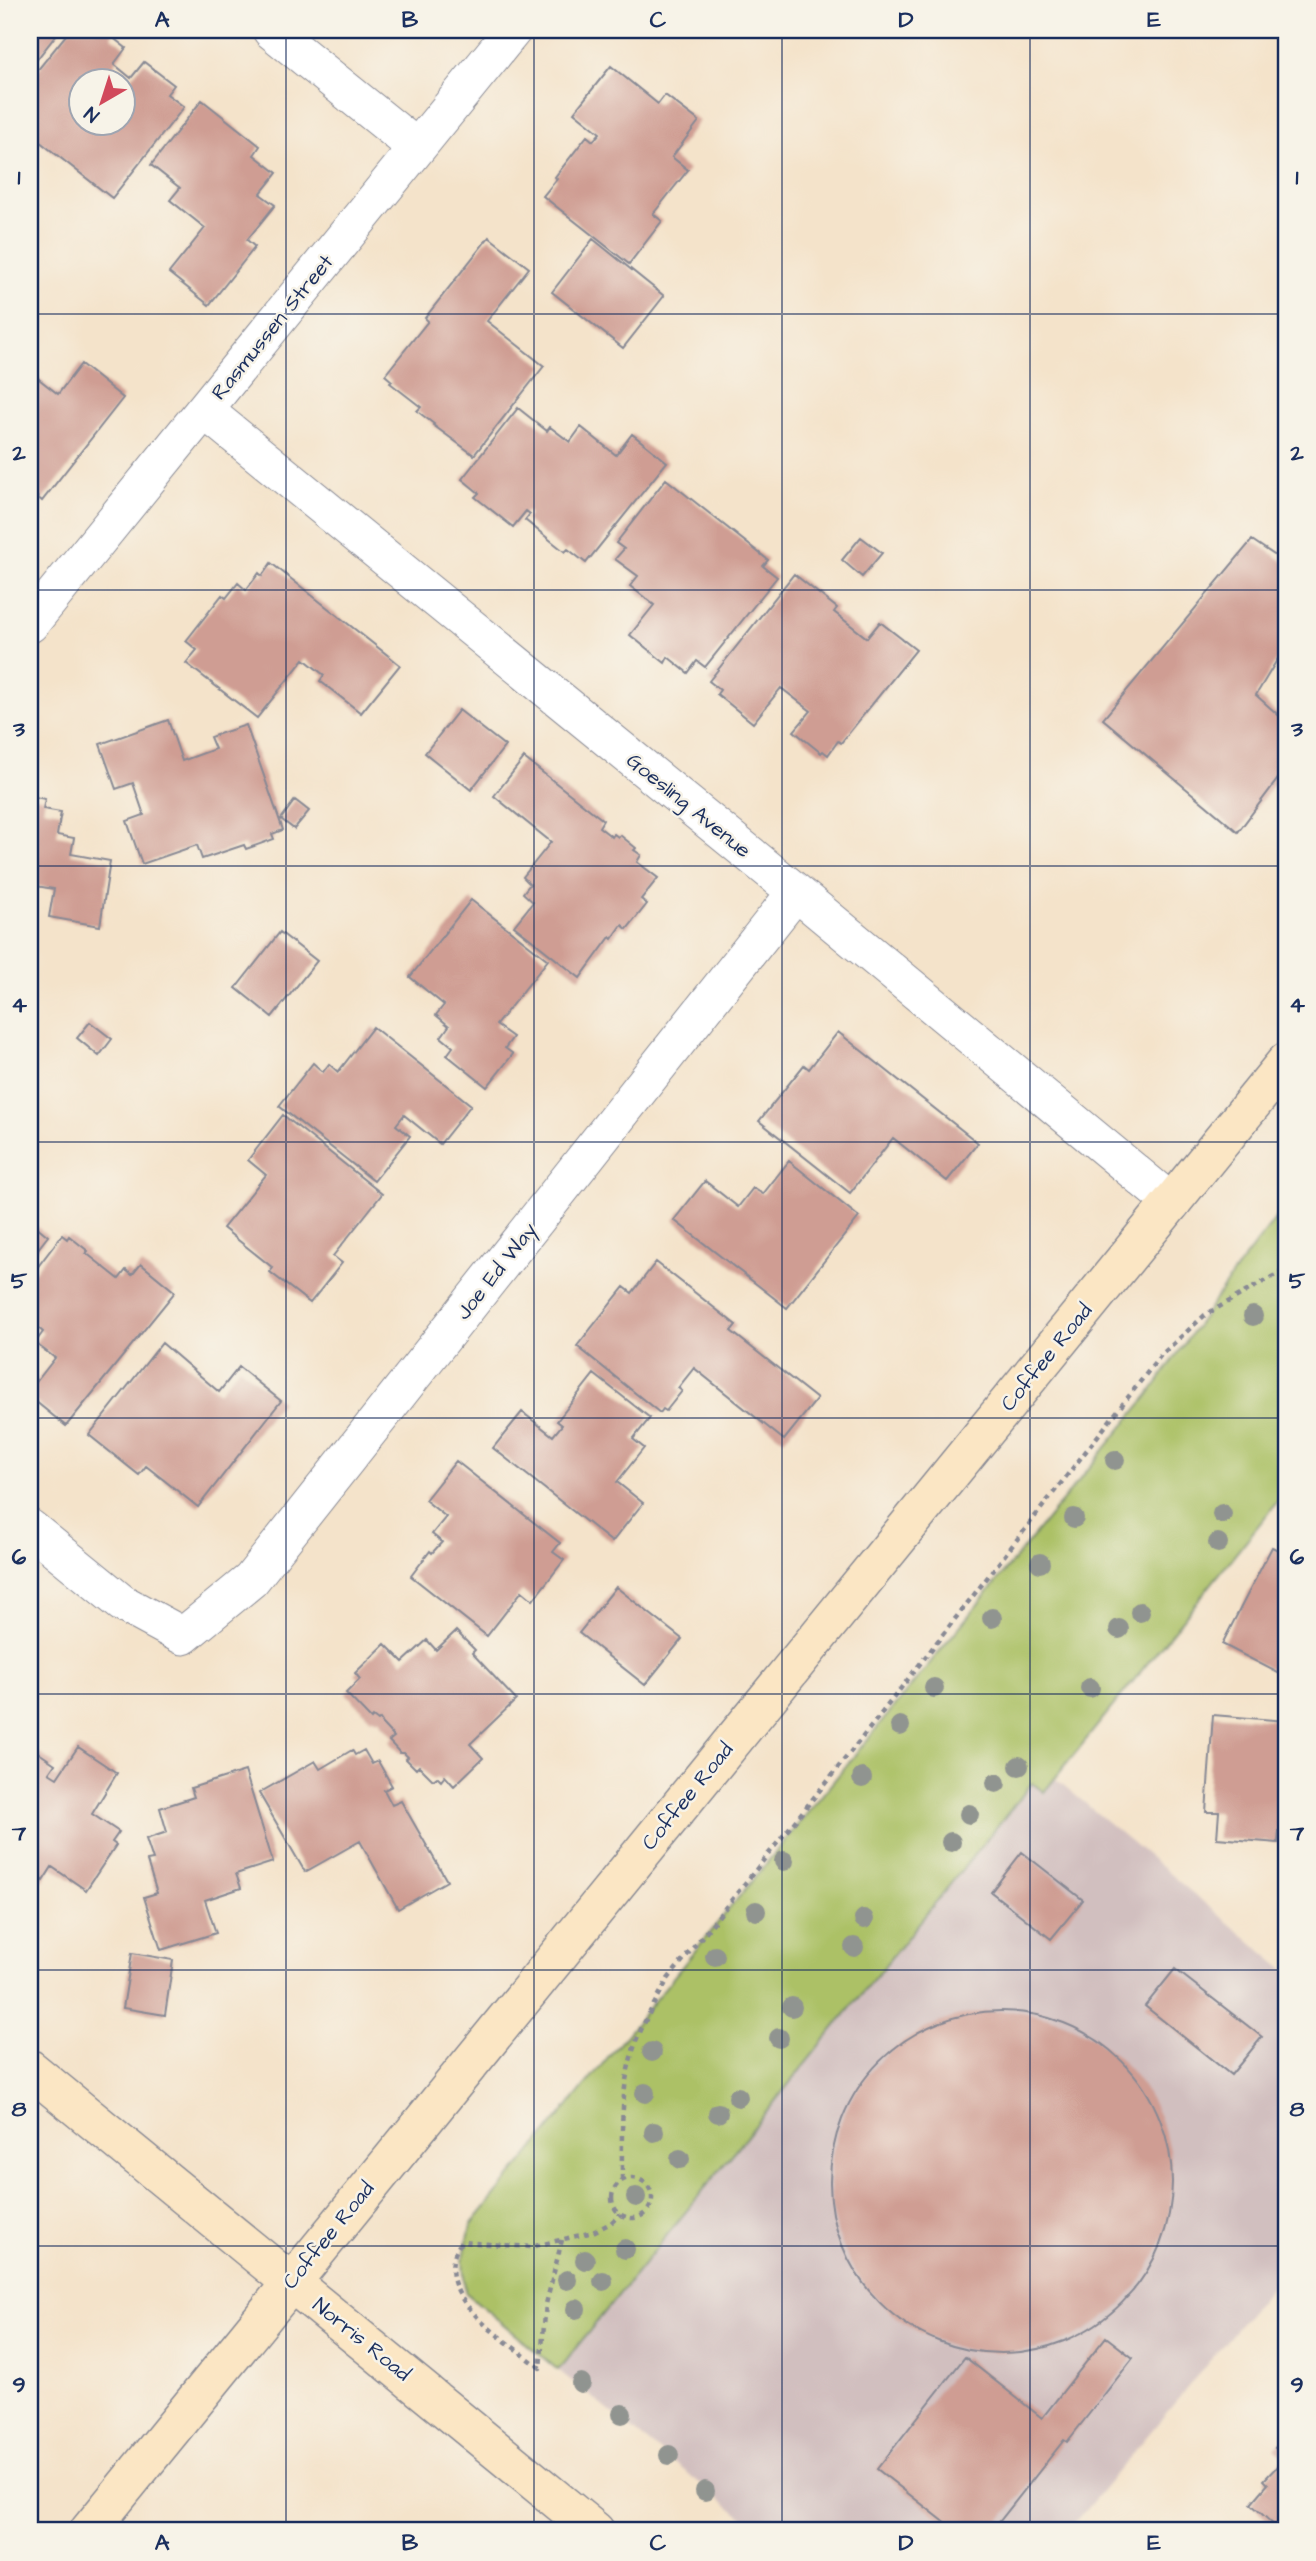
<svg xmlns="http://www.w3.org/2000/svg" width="1316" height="2561" viewBox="0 0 1316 2561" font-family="'Architects Daughter',sans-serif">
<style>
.industrial{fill:#d1bfbf}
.green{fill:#acc166;stroke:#647862;stroke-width:2}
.building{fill:#cf9d93;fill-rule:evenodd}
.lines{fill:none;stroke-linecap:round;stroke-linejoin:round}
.street-casing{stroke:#888994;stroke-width:39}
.secondary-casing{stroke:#888994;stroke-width:41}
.path{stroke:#888994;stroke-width:4.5;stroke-dasharray:5 5;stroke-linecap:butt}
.street{stroke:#fff;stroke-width:37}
.secondary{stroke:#fbe6c4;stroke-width:38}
.tree{fill:#909490}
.grid{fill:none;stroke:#1b2f5e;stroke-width:2;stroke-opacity:0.55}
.labels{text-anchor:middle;stroke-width:5;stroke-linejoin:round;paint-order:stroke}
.street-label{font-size:21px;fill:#1b2f5e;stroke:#f7f3e8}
.neatline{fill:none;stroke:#1b2f5e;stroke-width:2.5}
.grid-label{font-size:23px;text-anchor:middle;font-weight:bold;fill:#1b2f5e}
</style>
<rect width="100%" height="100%" fill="#f7f3e8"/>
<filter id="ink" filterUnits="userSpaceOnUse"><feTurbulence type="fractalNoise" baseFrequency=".0143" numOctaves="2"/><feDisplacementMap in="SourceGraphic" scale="14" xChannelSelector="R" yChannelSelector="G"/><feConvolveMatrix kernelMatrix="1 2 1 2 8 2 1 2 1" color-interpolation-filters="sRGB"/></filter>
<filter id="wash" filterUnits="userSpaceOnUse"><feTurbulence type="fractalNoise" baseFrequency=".00686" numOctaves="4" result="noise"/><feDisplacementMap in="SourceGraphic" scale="28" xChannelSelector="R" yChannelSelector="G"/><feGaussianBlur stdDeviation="1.57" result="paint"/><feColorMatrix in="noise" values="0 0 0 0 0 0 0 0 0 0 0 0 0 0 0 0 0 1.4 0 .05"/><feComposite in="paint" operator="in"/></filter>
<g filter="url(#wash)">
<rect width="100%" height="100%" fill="#f4e3ca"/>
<path class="industrial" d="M1032,1759L1286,1971V2269L1068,2531H760L558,2370Z"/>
<path class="green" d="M1286,1205V1491L1044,1792L1032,1783L558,2370L465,2292L463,2261L471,2225L1148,1396L1237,1268Z"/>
<g id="blocks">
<path class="building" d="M30,30H60L30,68Z
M70,30H116L111,36L126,48L114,64L131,78L144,62L174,85L167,94L184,107L112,198L30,134V74L34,69L37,71ZM80,80H122V122H80Z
M611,66L658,104L665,95L699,121L672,157L688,170L653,214L662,221L629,264L543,196L557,179L555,177L587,136L593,141L600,133L574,112Z
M202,100L260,146L254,155L277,173L260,194L275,205L247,240L255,247L209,305L169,273L205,228L170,200L180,188L151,165Z
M489,237L529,268L487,321L544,366L474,455L433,425L434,424L417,411L421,407L390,383L392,381L385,375L428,321L425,318Z
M593,239L664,296L623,348L552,292Z
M81,364L123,398L42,501L30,491V372L58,394Z
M518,408L547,431L550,427L570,442L581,427L616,455L632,434L667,462L586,563L568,549L565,552L525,520L530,514L526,511L513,527L475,497L479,493L462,479Z
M666,479L768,560L763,566L777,577L705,667L697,661L688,673L668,657L665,663L630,635L654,605L630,586L638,576L615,559L624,549L616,543Z
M861,537L882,553L862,577L842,560Z
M1252,540L1286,563V645L1256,695L1286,722V768L1238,832L1103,719Z
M271,563L400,665L361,713L320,681L324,675L304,659L257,718L186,663L197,650L186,641L222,595L226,598L238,583L246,590L259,573L262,576Z
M794,574L837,608L834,612L867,638L880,622L916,650L841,743L838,741L828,755L823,751L821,753L794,731L811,711L781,688L753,723L717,694L720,690L709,681Z
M459,710L505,746L471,790L425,753Z
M168,720L182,761L215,749L210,737L246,725L283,830L272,834L274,839L246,849L244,845L202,859L197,845L142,864L127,821L144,815L133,783L116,789L100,744Z
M524,758L603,820L599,827L612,837L614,834L618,837L620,835L636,848L634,850L641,855L637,862L658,878L641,899L647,904L627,929L622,925L612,939L610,937L580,978L514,926L533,902L523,893L530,884L523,877L551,842L494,796Z
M30,796L45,799L43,809L61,812L57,835L74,838L71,854L110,861L100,926L49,917L54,889L30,885Z
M295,800L309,811L294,829L281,819Z
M471,900L548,960L496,1025L513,1037L505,1048L513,1054L487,1087L447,1055L453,1047L441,1037L449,1026L436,1015L444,1005L410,977Z
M280,932L317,961L272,1017L236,988Z
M90,1022L112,1039L99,1056L77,1038Z
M373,1027L471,1105L440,1144L404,1115L396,1125L410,1136L374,1181L279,1106L313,1063L323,1072L329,1064L338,1072Z
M838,1032L978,1143L947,1181L893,1138L850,1193L759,1121L804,1065L809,1069Z
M283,1115L382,1194L333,1256L342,1263L310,1303L270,1272L273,1268L223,1228L266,1175L248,1160Z
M789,1161L859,1217L787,1308L674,1220L705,1181L738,1207L753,1188L763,1194Z
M30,1221L48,1236L30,1259Z
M62,1235L67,1239L69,1236L88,1251L86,1253L119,1279L126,1270L132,1275L141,1264L175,1292L66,1426L30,1397V1390L55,1358L35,1343L43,1332L30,1321V1277Z
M656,1262L736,1325L731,1331L817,1399L784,1440L694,1368L678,1388L682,1391L666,1411L663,1409L660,1413L577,1346L624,1287L632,1293Z
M162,1343L219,1392L239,1367L281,1401L198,1507L146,1466L139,1475L89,1435Z
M594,1374L650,1418L633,1439L644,1448L617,1482L643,1503L612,1542L493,1448L522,1412L553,1436L562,1425L557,1421Z
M456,1461L560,1543L553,1552L564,1560L533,1600L522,1591L487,1636L411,1576L430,1551L432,1553L442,1542L432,1534L446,1517L425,1500Z
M1272,1547L1286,1554V1677L1222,1644Z
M616,1587L682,1639L645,1685L579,1633Z
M456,1631L475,1650L472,1653L516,1700L470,1744L483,1758L454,1786L445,1776L441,1781L437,1777L433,1780L419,1766L416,1769L406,1759L408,1757L404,1753H400L389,1741L394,1737L381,1723L382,1722L380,1719L378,1721L373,1717L371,1719L346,1693L360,1679L355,1673L385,1644L403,1662L427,1640L436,1650Z
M1213,1715L1286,1721V1832L1279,1831L1278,1843L1217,1838L1219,1812H1206Z
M30,1747L55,1764L49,1773L57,1778L78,1747L117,1773L92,1814L119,1832L112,1842L116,1845L86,1890L52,1867L43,1881L30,1872Z
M352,1750L355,1755L364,1750L372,1764L378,1761L392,1786L384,1790L392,1805L401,1801L447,1881L398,1909L360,1841L305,1872L259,1793L315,1761L320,1769Z
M245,1771L273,1862L236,1874L241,1888L205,1900L216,1933L161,1950L144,1897L157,1893L147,1861L153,1860L146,1839L167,1832L160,1808L194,1797L191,1788Z
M1022,1852L1083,1900L1051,1939L991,1892Z
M132,1953L173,1960L165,2015L123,2008Z
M1175,1969L1262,2037L1231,2075L1145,2006Z
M830 2182a171 171 0 1 1 342 0a171 171 0 1 1-342 0Z
M1106,2337L1133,2358L1067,2442L1064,2440L992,2531H956L877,2469L965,2357L1042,2418Z
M1286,2436V2531H1271L1275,2526L1251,2504L1268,2484L1264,2480L1286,2457L1275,2448Z"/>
</g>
</g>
<g filter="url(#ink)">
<use href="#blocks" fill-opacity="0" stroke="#888994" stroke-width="2"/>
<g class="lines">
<g class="street-casing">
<path id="street" d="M271,30L417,148
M204,410L796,892L1172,1203
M30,624L513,30
M30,1528L122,1603L183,1636L251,1580L796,892"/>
</g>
<g class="secondary-casing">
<path id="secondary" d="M30,2069L595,2531
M89,2531L1286,1062"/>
</g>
<path class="path" d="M612 2198a20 20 0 1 1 40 0a20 20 0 1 1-40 0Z
M622,2180C622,2138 620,2094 632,2054C640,2027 655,2003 668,1979L873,1724L1161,1355L1205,1315L1286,1269
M562,2240L546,2304L540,2368C505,2338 426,2296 461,2242L531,2247L593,2232L611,2223L620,2214"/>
<use href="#street" class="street"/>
<use href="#secondary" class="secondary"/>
</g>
<g class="tree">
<circle cx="1253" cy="1316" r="10"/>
<circle cx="1115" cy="1460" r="10"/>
<circle cx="1222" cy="1514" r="10"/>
<circle cx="1074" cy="1518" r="10"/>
<circle cx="1218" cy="1543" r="10"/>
<circle cx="1040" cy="1563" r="10"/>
<circle cx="1140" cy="1612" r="10"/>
<circle cx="992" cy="1618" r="10"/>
<circle cx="1119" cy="1629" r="10"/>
<circle cx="934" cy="1688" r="10"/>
<circle cx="1090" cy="1688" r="10"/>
<circle cx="900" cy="1726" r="10"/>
<circle cx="1019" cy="1766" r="10"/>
<circle cx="862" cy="1778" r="10"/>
<circle cx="996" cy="1783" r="10"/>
<circle cx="969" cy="1814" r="10"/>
<circle cx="951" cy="1842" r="10"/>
<circle cx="784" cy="1861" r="10"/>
<circle cx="756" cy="1911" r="10"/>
<circle cx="864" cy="1919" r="10"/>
<circle cx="854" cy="1947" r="10"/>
<circle cx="715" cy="1956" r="10"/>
<circle cx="792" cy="2007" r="10"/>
<circle cx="779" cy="2038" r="10"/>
<circle cx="652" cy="2052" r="10"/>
<circle cx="645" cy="2093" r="10"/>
<circle cx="738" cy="2097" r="10"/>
<circle cx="718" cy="2113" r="10"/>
<circle cx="654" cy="2132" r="10"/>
<circle cx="680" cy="2159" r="10"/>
<circle cx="636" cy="2197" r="10"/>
<circle cx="625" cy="2249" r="10"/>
<circle cx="585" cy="2260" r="10"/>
<circle cx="567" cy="2280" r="10"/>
<circle cx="603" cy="2281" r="10"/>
<circle cx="576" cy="2309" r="10"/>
<circle cx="581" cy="2383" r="10"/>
<circle cx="622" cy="2414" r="10"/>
<circle cx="669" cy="2455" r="10"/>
<circle cx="705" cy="2491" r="10"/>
</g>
</g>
<path class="grid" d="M286,30V2531M534,30V2531M782,30V2531M1030,30V2531M30,314H1286M30,590H1286M30,866H1286M30,1142H1286M30,1418H1286M30,1694H1286M30,1970H1286M30,2246H1286"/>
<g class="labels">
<g class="street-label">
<text transform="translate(272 327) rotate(-51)" y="7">Rasmussen Street</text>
<text transform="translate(689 805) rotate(39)" y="7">Goesling Avenue</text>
<text transform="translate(496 1271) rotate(-52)" y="7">Joe Ed Way</text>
<text transform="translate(1046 1357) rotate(-51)" y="7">Coffee Road</text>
<text transform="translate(687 1796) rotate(-51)" y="7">Coffee Road</text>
<text transform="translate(328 2235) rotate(-51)" y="7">Coffee Road</text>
<text transform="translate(362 2339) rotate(39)" y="7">Norris Road</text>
</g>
</g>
<rect width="1316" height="2561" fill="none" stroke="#f7f3e8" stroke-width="77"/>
<g transform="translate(102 102) rotate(219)"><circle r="33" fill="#f7f3e8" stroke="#9fa5b1" stroke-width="2"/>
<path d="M0-5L12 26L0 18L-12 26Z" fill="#d1495b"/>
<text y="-10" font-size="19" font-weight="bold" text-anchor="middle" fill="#1b2f5e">N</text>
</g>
<rect x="38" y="38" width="1240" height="2484" class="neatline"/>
<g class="grid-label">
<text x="162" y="27">A</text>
<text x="410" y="27">B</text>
<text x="658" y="27">C</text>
<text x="906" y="27">D</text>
<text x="1154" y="27">E</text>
<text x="19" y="184">1</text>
<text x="1297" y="184">1</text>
<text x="19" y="460">2</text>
<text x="1297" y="460">2</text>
<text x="19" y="736">3</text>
<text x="1297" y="736">3</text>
<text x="19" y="1012">4</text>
<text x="1297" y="1012">4</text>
<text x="19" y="1288">5</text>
<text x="1297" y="1288">5</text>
<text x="19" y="1564">6</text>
<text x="1297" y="1564">6</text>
<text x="19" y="1840">7</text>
<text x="1297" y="1840">7</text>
<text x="19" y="2116">8</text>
<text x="1297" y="2116">8</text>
<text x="19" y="2392">9</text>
<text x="1297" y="2392">9</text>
<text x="162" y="2550">A</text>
<text x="410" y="2550">B</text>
<text x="658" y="2550">C</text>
<text x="906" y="2550">D</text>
<text x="1154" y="2550">E</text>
</g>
</svg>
